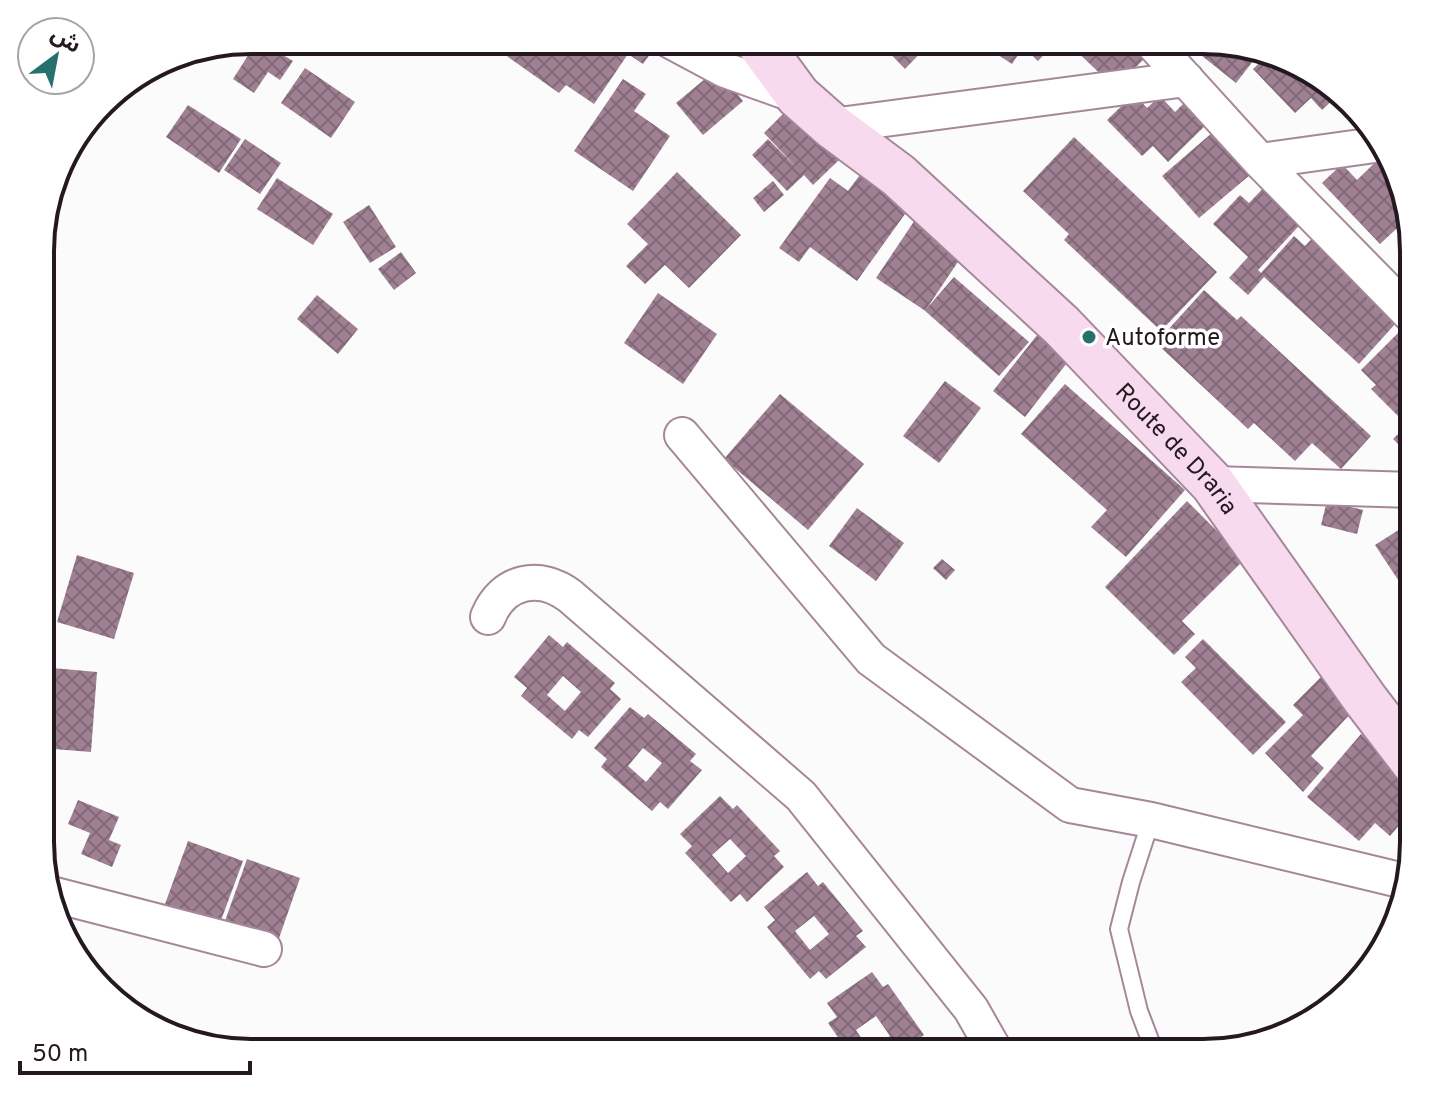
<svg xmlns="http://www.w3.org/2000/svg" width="1454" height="1093" viewBox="0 0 1454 1093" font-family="Overpass,'Noto Sans Arabic',sans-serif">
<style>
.building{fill:url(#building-cross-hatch);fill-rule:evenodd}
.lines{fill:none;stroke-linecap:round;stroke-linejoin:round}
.lane-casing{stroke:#a6879a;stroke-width:20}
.street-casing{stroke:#a6879a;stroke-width:38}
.secondary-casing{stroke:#a6879a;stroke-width:48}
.lane{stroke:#fff;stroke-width:16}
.street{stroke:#fff;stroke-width:34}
.secondary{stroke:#f8daee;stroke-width:44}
.poi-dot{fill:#26706e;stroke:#fff;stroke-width:3}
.labels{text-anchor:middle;stroke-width:7;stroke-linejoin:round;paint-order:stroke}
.poi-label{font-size:24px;fill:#251921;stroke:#fff;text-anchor:start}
.street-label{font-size:24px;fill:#251921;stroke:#fff}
.rim{fill:none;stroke:#251921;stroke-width:4}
</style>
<defs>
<pattern id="building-cross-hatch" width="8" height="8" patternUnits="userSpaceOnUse" patternTransform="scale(2)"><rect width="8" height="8" fill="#a08194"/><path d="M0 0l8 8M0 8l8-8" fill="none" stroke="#826978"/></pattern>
</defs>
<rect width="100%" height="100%" fill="#fbfbfb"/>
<path class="building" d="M258,40L293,61L280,80L268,72L254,93L233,79Z
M484,40H654L658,43L643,64L628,54L594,104L566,85L559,93Z
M877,40H955L941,54L930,43L905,69Z
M959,40H988L974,55Z
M990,40H1009L1022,49L1012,64L986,47Z
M1016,40H1058L1038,61Z
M1065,40H1143L1153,50L1115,88Z
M1198,40H1216L1261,51L1236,83L1192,48Z
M1270,53L1283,56L1329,84L1327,87L1336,97L1322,110L1311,98L1295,113L1253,69Z
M305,68L355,102L331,138L281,103Z
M717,69L743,101L703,135L676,103Z
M623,79L646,94L634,111L670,136L633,191L574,151Z
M1134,94L1147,108L1160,96L1175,112L1189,98L1211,120L1168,162L1153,146L1142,156L1107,120Z
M188,105L241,139L219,173L166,137Z
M789,108L839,160L813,185L804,175L787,191L752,155L768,139L797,168L764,133Z
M1220,126L1257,169L1199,218L1162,176Z
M1074,137L1217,272L1161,331L1064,240L1069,234L1023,191Z
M245,139L281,163L260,194L224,170Z
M1387,151L1392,158L1407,219L1380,244L1322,183L1342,164L1357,180Z
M677,172L741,235L689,288L665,265L645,284L626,266L648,244L627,224Z
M862,172L910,207L857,281L810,247L799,262L779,248L830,178L848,191Z
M277,178L333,214L313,245L257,209Z
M1271,180L1309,215L1258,270L1261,273L1294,236L1305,246L1320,230L1406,312L1359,364L1264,277L1248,295L1229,278L1248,257L1213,224L1240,195L1249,203Z
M773,181L784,195L764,212L753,198Z
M369,205L396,247L370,263L343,222Z
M921,211L970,244L927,308L954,277L1029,342L999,376L924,310L876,278Z
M401,252L416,273L394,290L378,269Z
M1204,290L1237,320L1241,316L1371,436L1341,469L1312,443L1295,461L1254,423L1248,429L1156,343Z
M658,293L717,334L683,384L624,343Z
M317,295L358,329L338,354L297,319Z
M1404,327L1414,337V459L1393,439L1407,425L1371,389L1376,385L1361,370Z
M1038,334L1070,359L1025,417L993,391Z
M945,381L981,408L939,463L903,436Z
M1065,384L1185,490L1126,557L1091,527L1107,510L1021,434Z
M780,394L864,464L808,530L724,459Z
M1187,501L1245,559L1182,621L1195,634L1174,655L1105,587Z
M1327,501L1363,510L1357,534L1321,525Z
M857,508L904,543L876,581L829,546Z
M1414,520V604L1375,545Z
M77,555L134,573L114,639L57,622Z
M942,559L955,570L946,580L933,568Z
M549,635L563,647L567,642L615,683L610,689L621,699L588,737L579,730L572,739L521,696L527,688L514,677ZM563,676L581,692L565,711L547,695Z
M1203,639L1286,722L1253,755L1181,682L1196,668L1185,657Z
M41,667L97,672L91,752L41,748Z
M1321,677L1353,711L1311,756L1324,768L1303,792L1265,753L1303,715L1293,705Z
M630,707L644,718L648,714L696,754L690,761L702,770L668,809L660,802L652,811L601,767L607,759L594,748ZM643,748L662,763L646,782L628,766Z
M1361,734L1414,780V808L1390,836L1375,823L1359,841L1307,797Z
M720,796L733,809L737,805L780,851L774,856L784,867L747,902L740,894L731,902L685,853L692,846L680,834ZM730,839L746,856L728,873L712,855Z
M78,800L119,817L109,840L121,845L112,867L81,854L90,833L68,824Z
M188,841L243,861L220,923L165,904Z
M247,859L300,878L278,941L225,921Z
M807,872L818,886L823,882L863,931L856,936L866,947L826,979L819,971L810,979L767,927L775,920L764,907ZM814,916L829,934L810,950L795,931Z
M872,972L883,987L888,984L924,1035L917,1040L925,1053H849L828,1023L837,1017L827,1003ZM876,1016L890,1036L869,1050L856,1030Z"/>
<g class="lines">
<g class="lane-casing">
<path id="lane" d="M1151,820L1131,882L1119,929L1139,1011L1155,1053"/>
</g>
<g class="street-casing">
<path id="street" d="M669,40L725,70L798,96
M1150,40L1260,161L1414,318
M832,126L1186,79
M1260,161L1382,144
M682,435L871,659L1070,805L1151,820L1408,882
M1213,484L1414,490
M488,617C503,580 540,573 570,596L801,796L971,1009L996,1053
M51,894L264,949"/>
</g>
<g class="secondary-casing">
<g id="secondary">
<path id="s1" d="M757,40L798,96L832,126L898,175L1062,326L1213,484L1365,699L1414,763"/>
</g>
</g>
<use href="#lane" class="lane"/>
<use href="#street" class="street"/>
<use href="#secondary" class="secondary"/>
</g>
<circle class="poi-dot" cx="1089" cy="337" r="8"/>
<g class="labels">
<g class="poi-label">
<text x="1105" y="345">Autoforme</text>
</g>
<g class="street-label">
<text dy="8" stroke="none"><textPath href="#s1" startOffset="588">Route de Draria</textPath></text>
</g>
</g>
<path d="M0 0H1454V1093H0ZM251 54H1203A197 197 0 0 1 1400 251V842A197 197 0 0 1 1203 1039H251A197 197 0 0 1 54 842V251A197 197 0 0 1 251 54Z" fill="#fff" fill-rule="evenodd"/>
<path class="rim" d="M251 54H1203A197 197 0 0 1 1400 251V842A197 197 0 0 1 1203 1039H251A197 197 0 0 1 54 842V251A197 197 0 0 1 251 54Z"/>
<g transform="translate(56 56) rotate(32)"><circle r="38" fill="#ffffff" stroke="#a8a3a6" stroke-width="2"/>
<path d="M0-6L14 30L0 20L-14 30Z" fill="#26706e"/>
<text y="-12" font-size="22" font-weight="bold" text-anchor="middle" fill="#251921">ش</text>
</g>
<path d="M20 1061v12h230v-12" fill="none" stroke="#251921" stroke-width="4"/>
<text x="32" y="1061" font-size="24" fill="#251921" stroke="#ffffff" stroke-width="6" paint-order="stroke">50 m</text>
</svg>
